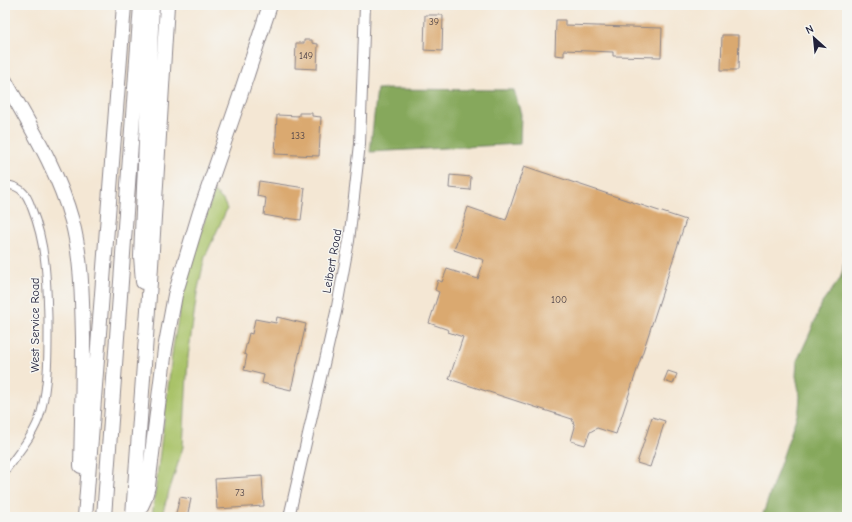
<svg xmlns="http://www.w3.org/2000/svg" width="852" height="522" viewBox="0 0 852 522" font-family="'Comic Neue',sans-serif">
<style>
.green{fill:#a9c268;stroke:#667252}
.forest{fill:#86a85c;stroke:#54654c}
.building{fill:#daa96f}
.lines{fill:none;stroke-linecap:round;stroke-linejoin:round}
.street-casing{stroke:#8b8488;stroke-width:9}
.secondary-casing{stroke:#8b8488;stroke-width:12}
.highway-casing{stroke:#8b8488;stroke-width:16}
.street{stroke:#fff;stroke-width:7}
.secondary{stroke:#fff;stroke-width:10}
.highway{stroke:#fff;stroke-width:14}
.labels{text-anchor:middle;stroke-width:3;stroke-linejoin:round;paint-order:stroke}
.number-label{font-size:10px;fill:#504448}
.street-label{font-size:12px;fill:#22223b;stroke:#f6f6f2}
</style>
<rect width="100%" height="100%" fill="#f6f6f2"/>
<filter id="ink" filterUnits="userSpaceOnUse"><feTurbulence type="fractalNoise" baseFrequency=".025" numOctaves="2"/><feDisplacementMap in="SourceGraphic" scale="8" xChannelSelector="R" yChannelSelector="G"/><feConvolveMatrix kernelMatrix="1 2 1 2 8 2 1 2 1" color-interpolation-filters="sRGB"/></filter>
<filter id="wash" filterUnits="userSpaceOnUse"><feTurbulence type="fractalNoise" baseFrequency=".012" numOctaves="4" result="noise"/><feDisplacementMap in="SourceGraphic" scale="16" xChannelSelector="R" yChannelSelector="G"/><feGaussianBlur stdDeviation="0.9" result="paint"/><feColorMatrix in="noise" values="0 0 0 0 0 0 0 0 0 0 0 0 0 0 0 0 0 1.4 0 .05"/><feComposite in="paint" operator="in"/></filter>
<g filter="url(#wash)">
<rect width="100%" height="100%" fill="#f4e7d4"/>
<path class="green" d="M214,192L223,200L227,209L205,257L197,293L188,357L183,447L163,511V517H152L173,347L181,302L188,271Z"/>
<path class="forest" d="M377,89L514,90L521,114L520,144L370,152Z
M847,210V517H762L799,409L800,396L796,376L797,361L810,333L822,303L840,279L843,269Z"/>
<g id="blocks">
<path class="building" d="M425,15H443L442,51L424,50Z
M556,20H565V25L662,28L661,57L613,56V52L564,50V56L555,55Z
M722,35H739L738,70H721Z
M304,40H312V43L318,44L317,69L295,68L296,43H304Z
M299,113H312V116L321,117L319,156L275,154L277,115L299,116Z
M524,166L686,220L616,434L597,428L590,432L585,445L571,441L575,427L572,419L449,379L463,337L448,332L449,330L429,323L439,292L435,290L438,280L442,282L447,269L478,279L484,260L454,250L468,207L506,220Z
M450,175L471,177L470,190L449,188Z
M259,181L305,188L301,220L286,218V219L264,215L266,198L257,196Z
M277,317L306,324L291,390L262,383L264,375L244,370L247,355L244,354L249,333L252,334L255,319L276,323Z
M668,371L677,374L673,384L664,381Z
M652,417L665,421L650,467L637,463Z
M262,476L264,506L217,509L215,479Z
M180,497L191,499L187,517H175Z"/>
</g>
</g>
<g filter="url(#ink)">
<use href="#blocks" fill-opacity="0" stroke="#8b8488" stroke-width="1"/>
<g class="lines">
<g class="street-casing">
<path id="street" d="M5,185C12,185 19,187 24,193C28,197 30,204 32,209C46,244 47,280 48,317C48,348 49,381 41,412C35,434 18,453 5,471"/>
</g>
<g class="secondary-casing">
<path id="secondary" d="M289,517L336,312L349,241L360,144L365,5"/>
</g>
<g class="highway-casing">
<path id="highway" d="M145,78L150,46
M5,81C30,126 58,170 72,221C82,259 82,299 83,338C83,381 82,424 81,466
M143,282L141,256L152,5
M133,515L150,282L167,5
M85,517L124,5
M104,517L141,5
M136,517L144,500L148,486L165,349L175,295L200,212L239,99L270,5"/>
</g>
<use href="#street" class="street"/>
<use href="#secondary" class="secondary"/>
<use href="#highway" class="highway"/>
</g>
</g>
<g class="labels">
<g class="number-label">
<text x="434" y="25">39</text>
<text x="306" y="59">149</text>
<text x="298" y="139">133</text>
<text x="559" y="303">100</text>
<text x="240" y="496">73</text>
</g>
<g class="street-label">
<text transform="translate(332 261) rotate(-80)" y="4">Leibert Road</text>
<text transform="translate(35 325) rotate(-90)" y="4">West Service Road</text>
</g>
</g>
<rect width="852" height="522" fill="none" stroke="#f6f6f2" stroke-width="20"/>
<g transform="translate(814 38) rotate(333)" stroke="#f6f6f2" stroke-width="3" paint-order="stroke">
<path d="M0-3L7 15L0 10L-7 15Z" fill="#22223b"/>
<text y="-6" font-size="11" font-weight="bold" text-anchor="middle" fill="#22223b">N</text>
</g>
</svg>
